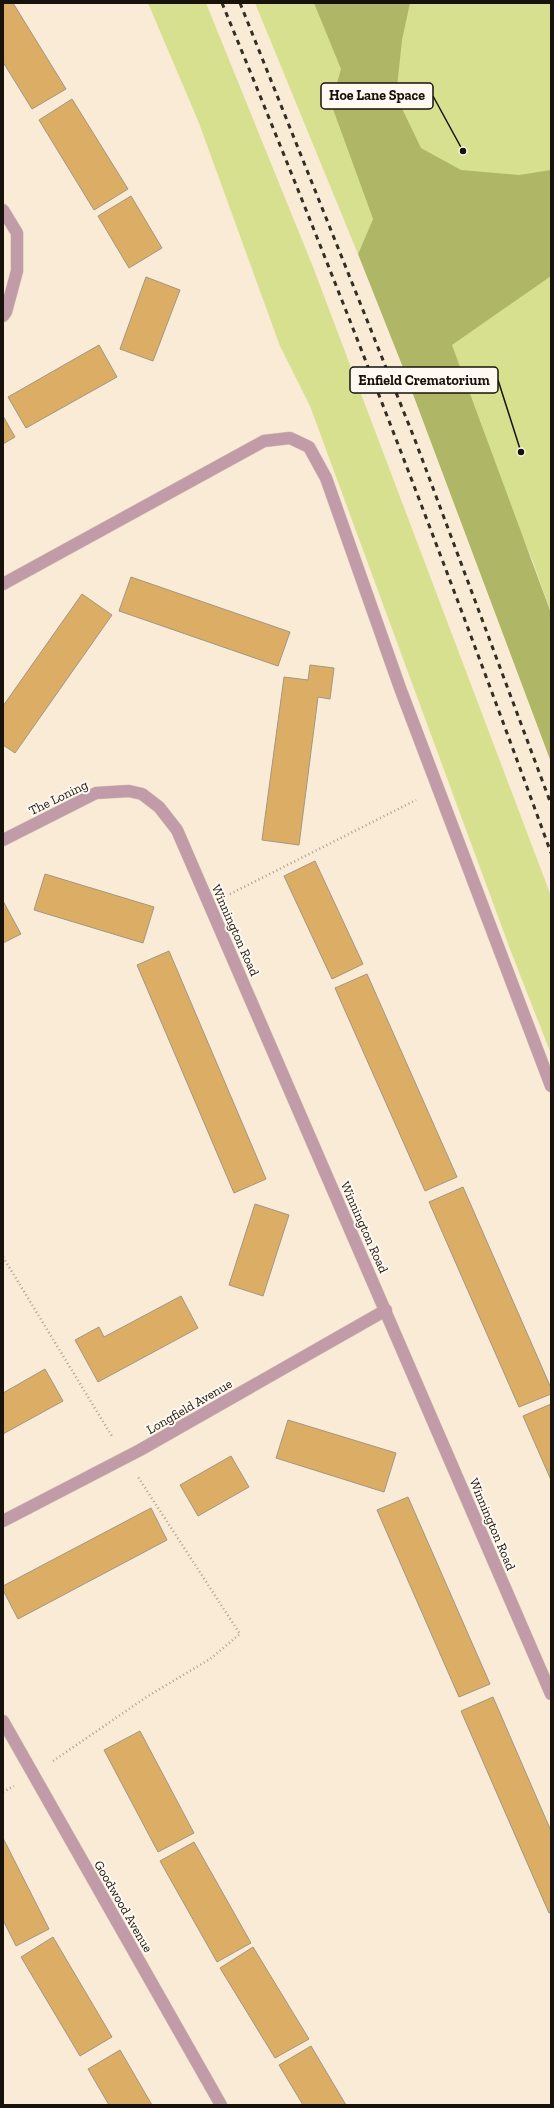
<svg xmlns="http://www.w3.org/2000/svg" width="554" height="2108" viewBox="0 0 554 2108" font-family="'Zilla Slab',serif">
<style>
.green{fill:#d7e08e}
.forest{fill:#afb766}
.building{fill:#dcae65;stroke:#a39682}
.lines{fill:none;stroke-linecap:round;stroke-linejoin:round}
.service-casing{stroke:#d5c8b5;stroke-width:13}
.minor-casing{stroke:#d5c8b5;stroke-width:13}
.path{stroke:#aba08f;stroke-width:2.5;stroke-dasharray:1 3;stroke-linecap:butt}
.service{stroke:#c19ba7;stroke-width:12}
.minor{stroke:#c19ba7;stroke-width:12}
.rail{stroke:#332d24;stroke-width:3;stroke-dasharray:5 5;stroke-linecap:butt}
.labels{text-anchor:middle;stroke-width:4;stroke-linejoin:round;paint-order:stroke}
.street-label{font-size:13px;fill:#17120b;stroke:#fff9f1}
.leader{fill:none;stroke:#17120b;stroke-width:1.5}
.callout-dot{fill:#17120b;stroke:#fff9f1;stroke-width:1.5}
.callout{fill:#fff9f1;stroke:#17120b;stroke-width:1.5}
.callout-label{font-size:14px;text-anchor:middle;font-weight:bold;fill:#17120b}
</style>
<rect width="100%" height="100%" fill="#f9ebd5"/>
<path class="green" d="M148,3H206L313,267L551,896V1054L510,949L310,406L280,346L199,123Z
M255,3H551V613L532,559L331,104L373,219L358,254Z"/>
<path class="forest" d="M314,3H410L402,40L396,96L421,148L461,170L519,175L551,170V276L452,345L551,613V762L402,365L358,254L373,219L331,104L341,69Z"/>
<path class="building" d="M3,3H13L66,89L32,109L3,62Z
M72,99L128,189L94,210L39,120Z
M131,196L162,248L129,268L98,216Z
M146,277L180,290L153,361L120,349Z
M99,345L117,377L26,428L8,397Z
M3,416L15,437L3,444Z
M131,577L290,632L278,666L119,611Z
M82,594L112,615L15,753L3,745V706Z
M310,665L334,668L330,699L318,697L299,845L262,840L284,677L308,680Z
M315,861L363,964L332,979L284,876Z
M45,874L154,907L143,943L34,910Z
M3,901L21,934L3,943Z
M169,951L266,1179L234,1193L137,965Z
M367,974L457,1177L425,1191L335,988Z
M463,1187L551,1388V1394L519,1407L429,1202Z
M255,1204L289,1215L263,1296L229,1285Z
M181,1296L198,1328L98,1382L75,1340L99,1327L104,1337Z
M45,1369L63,1401L3,1434V1393Z
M551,1404V1480L523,1416Z
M288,1420L396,1453L384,1492L276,1458Z
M231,1456L249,1487L198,1516L180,1485Z
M408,1497L490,1684L459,1697L377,1510Z
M151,1508L167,1540L18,1619L3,1590V1586Z
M493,1697L551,1831V1912L549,1913L461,1711Z
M140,1731L194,1833L158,1852L104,1750Z
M3,1838L49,1929L16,1946L3,1920Z
M194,1842L251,1943L217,1962L160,1861Z
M53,1937L112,2037L80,2056L21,1957Z
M253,1947L309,2039L275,2058L220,1968Z
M311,2046L346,2105H303L279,2065Z
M120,2050L152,2105H109L88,2069Z"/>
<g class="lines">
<g class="service-casing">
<path id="service" d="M3,584L264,441L290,438L309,447L326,478L400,688L551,1086"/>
</g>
<g class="minor-casing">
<path id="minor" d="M3,210L17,233V271L6,312L3,316
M3,840L96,793L129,791L142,794L159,807L177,830L551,1694
M3,1521L140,1450L386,1310
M3,1721L221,2105"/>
</g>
<path class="path" d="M230,894L416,800
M3,1257L113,1438
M53,1761L148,1696L210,1659L240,1634L138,1477
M3,1792L14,1786"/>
<use href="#service" class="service"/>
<use href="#minor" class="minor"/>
<path class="rail" d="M222,3C338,284 447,567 551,853
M240,3L415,440L551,804"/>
</g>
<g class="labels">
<g class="street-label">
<text transform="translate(58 797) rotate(-26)" y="5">The Loning</text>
<text transform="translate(236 930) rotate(66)" y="5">Winnington Road</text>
<text transform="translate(365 1227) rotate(66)" y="5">Winnington Road</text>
<text transform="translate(189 1406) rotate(-30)" y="5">Longfield Avenue</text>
<text transform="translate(493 1524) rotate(67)" y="5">Winnington Road</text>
<text transform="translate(124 1906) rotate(60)" y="5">Goodwood Avenue</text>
</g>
</g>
<path class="leader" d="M463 151L433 96M521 452L498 380"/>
<g class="callout-dot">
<circle cx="463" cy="151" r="4"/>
<circle cx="521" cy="452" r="4"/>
</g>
<g class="callout">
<rect x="321" y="83" width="112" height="26" rx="4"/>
<rect x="350" y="367" width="148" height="26" rx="4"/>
</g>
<g class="callout-label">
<text x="377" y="100">Hoe Lane Space</text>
<text x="424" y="385">Enfield Crematorium</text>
</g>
<rect width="554" height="2108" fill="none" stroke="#17120b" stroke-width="8"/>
</svg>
